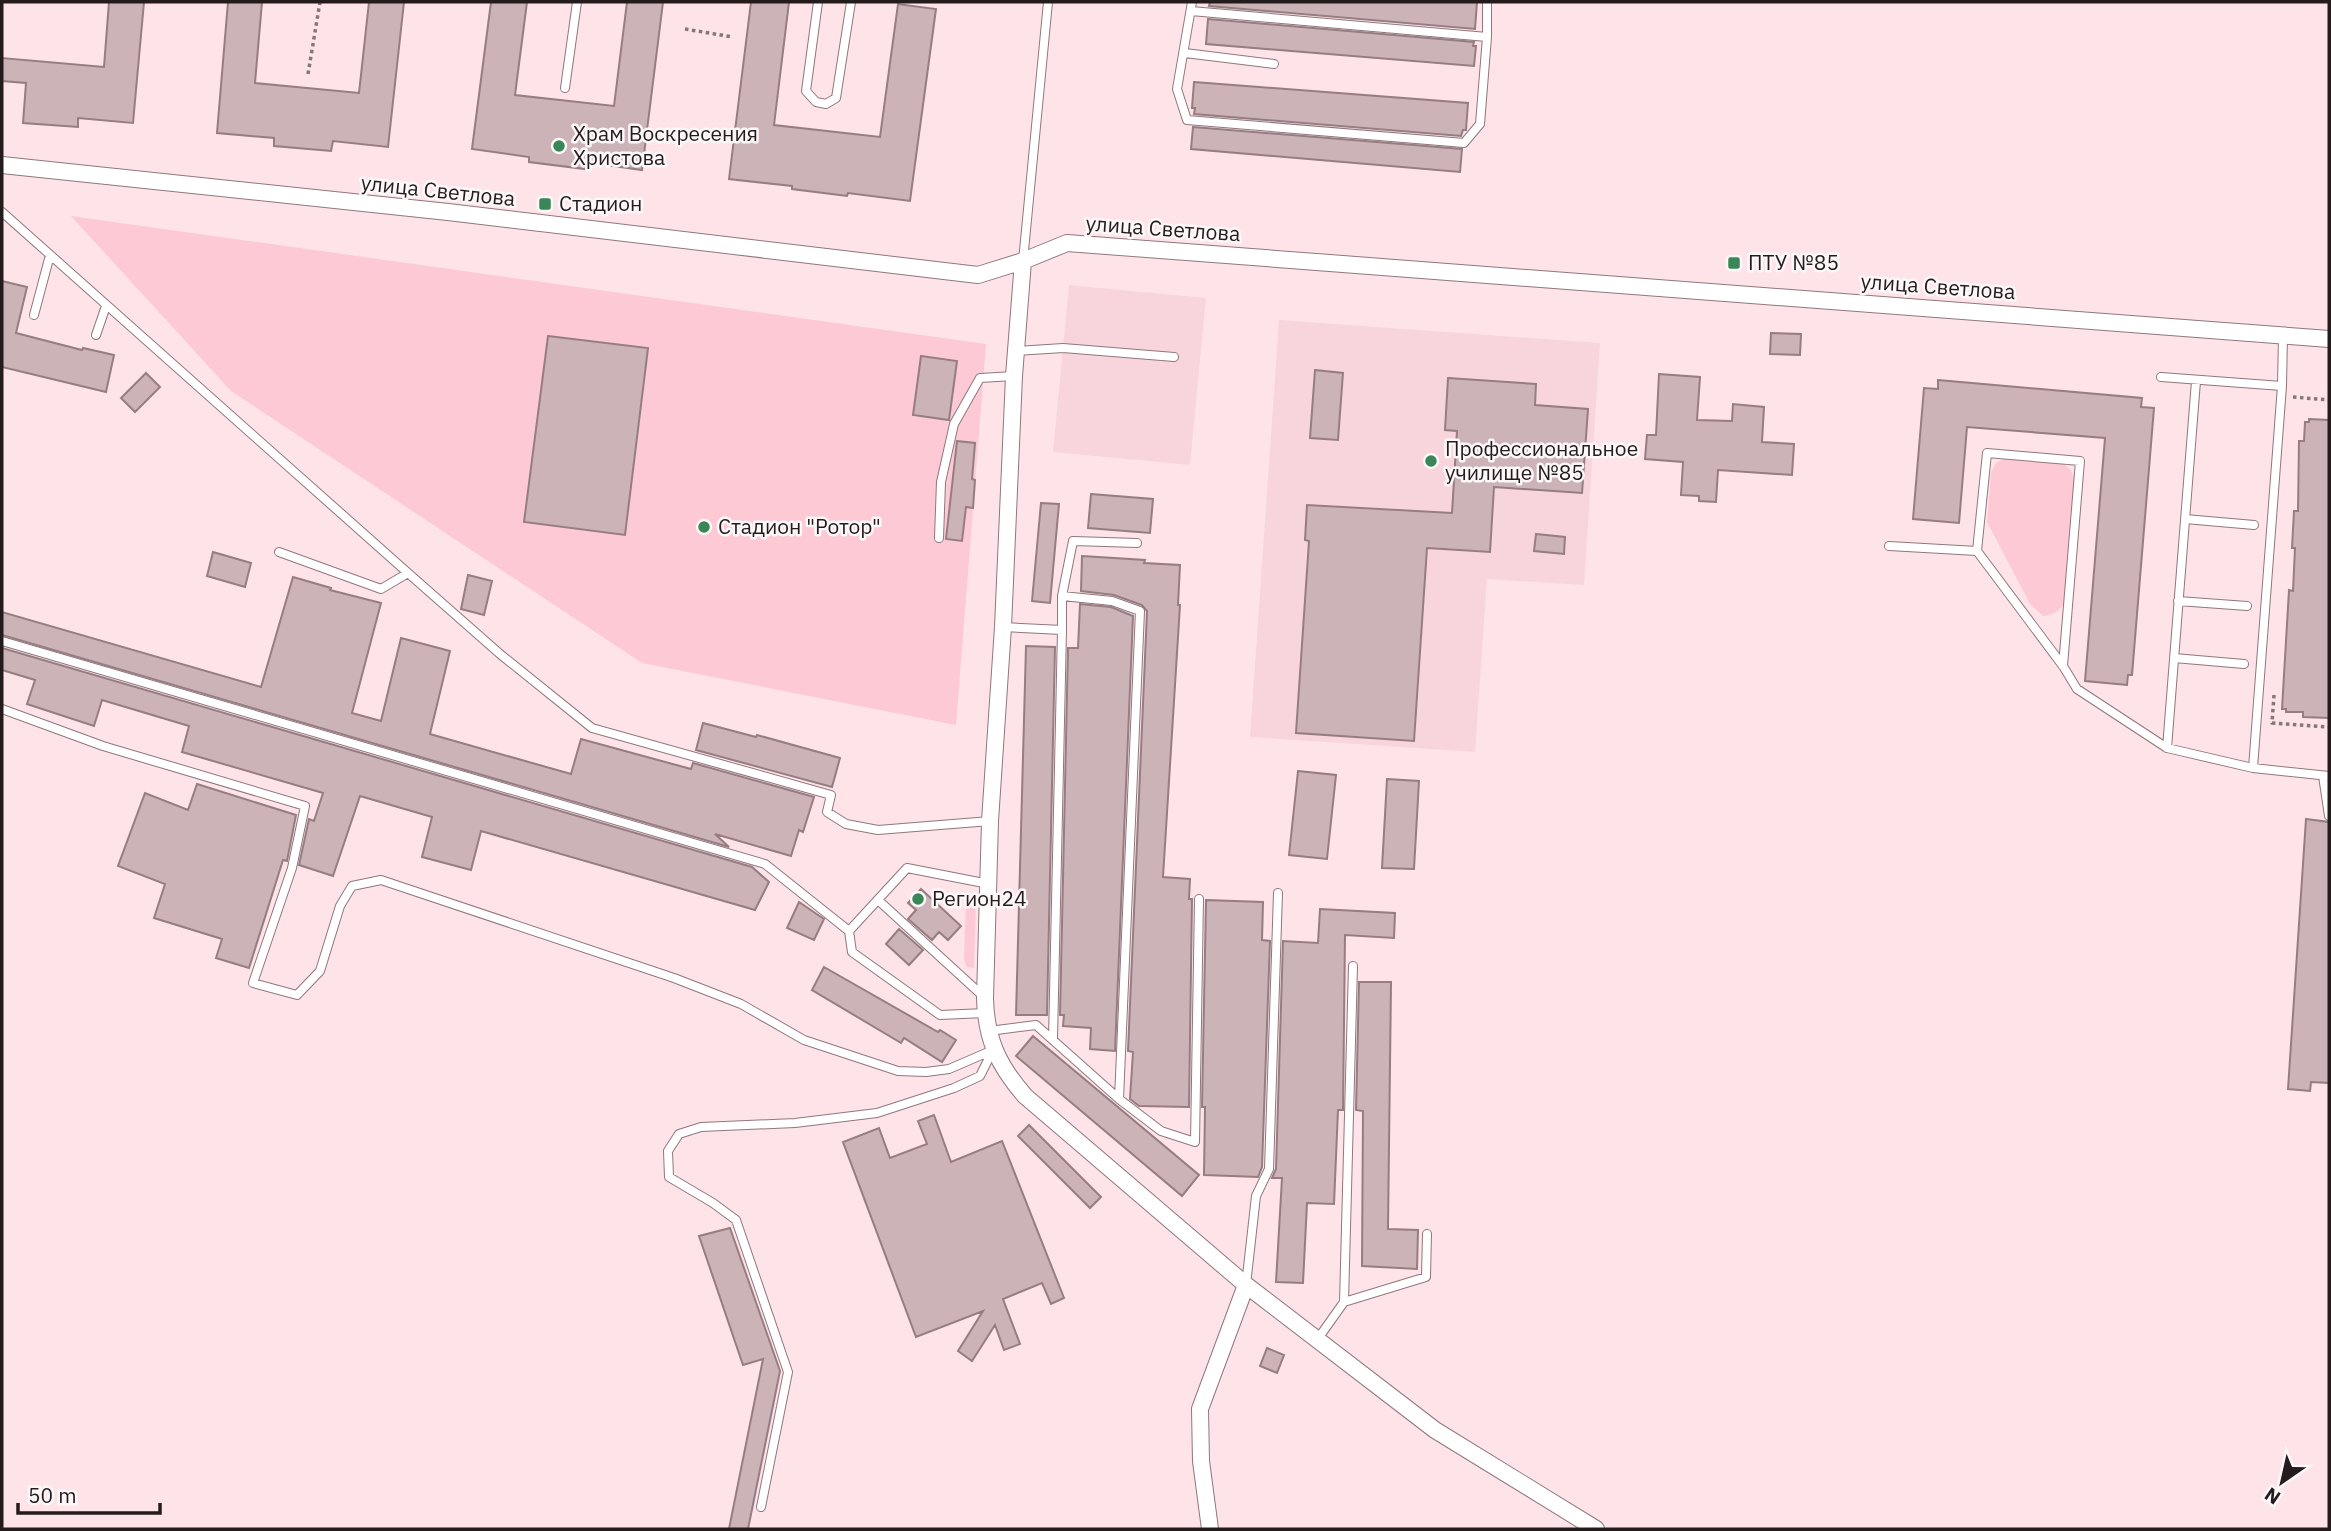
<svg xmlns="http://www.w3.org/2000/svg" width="2331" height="1531" viewBox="0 0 2331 1531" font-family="'IBM Plex Sans',sans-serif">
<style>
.built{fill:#f8d5dc}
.green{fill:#fcc9d5}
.building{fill:#ccb3b8;stroke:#957d82;stroke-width:2}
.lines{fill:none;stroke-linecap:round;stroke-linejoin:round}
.lane-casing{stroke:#8f777c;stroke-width:10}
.street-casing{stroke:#8f777c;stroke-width:18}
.path{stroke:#867679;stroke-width:3.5;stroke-dasharray:3.5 3.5;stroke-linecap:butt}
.lane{stroke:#fff;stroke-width:8}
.street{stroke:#fff;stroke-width:16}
.poi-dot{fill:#398656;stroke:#fcf7f8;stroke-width:2.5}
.labels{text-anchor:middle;stroke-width:5;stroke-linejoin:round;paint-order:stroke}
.poi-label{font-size:21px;fill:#241b1d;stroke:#fcf7f8;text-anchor:start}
.street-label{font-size:21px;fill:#241b1d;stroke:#fcf7f8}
</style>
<rect width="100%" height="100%" fill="#fee4e9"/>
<path class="built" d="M1069,285L1206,298L1190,465L1053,452Z
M1279,320L1600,343L1584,585L1487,579L1475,752L1250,737Z"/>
<path class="green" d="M71,216L986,344L956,725L642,663L231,391Z
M2006,458L2064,464L2071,470L2075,480L2064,602C2060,612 2054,614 2043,616L2030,604L1987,522L1991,472L1996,463Z
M969,897H974L976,901L974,968L967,967L964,960L966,902Z"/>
<path class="building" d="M109,2H144L133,123L78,118V127L23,123L26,83L2,81V58L104,67Z
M228,2H262L255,83L359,93L369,2H404L388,147L333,141L331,151L274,146V138L217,133Z
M491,2H527L515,95L614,106L627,2H663L642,170L585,162V169L529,162V157L472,149Z
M751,2H789L774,125L880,137L898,4L936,9L910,201L848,193L847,196L792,189V186L729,179Z
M1210,2H1477L1475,29L1209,6Z
M1208,19L1474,42L1473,46H1476L1474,66L1206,44Z
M1194,82L1468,103L1466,130H1463L1461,136L1194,114L1195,108H1192Z
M1193,127L1462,149L1460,172L1191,149Z
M2,281L27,287L16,333L82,350L83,348L114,355L106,392L2,367Z
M1771,333L1801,334L1800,355L1770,354Z
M548,336L648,348L625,535L524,522Z
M921,356L957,361L949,420L913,415Z
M1315,370L1343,373L1338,440L1310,438Z
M146,373L160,387L135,412L121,398Z
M1659,374L1700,377L1697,420L1732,421L1733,404L1764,407L1762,442L1794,444L1792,475L1718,470L1716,502L1699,501V496L1681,495L1683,462L1645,459L1647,435H1656Z
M1448,378L1536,384L1535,405L1588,409L1582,493L1494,487L1490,552L1427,548L1414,741L1296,733L1309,541L1305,540L1307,505L1452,513L1457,431L1445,430Z
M1938,380L2142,398L2141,407L2154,408L2132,675H2128L2127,685L2085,681L2105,438L1967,427L1959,523L1913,519L1924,388L1938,389Z
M2309,419L2329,420V718L2303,717V712H2286V709H2282L2289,590L2293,591L2295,548H2292L2294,511H2298L2299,441H2304L2305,422H2309Z
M957,441L975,443L972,479L975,480L973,508L966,507L962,541L946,539Z
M1091,494L1153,499L1150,533L1088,528Z
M1041,503L1059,504L1050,603L1032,601Z
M1536,534L1565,537L1564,554L1534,551Z
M213,552L251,563L245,587L207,576Z
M1082,556L1145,560L1144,563L1180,565L1178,605H1180L1163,877L1190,879L1189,899H1192L1189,1107L1139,1106L1130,1099L1133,1052L1128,1051L1147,611L1142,605L1114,595L1081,591Z
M468,575L492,581L484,615L461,609Z
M293,577L331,588L330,590L381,603L352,713L381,721L401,638L450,651L430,734L571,774L581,739L691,769L693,763L814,797L803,832L799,830L791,856L715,834L729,847L2,635V612L261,687Z
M1080,604L1111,607L1133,616L1115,1051L1090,1049L1091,1028L1063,1026L1064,1015H1060L1068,648H1078Z
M1026,646L1055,647L1047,1015H1016Z
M2,648L752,867L769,882L755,910L481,831L471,870L422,857L432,817L360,796L333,876L299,865L309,819L314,821L323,793L182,752L189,726L102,700L94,726L27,704L35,680L2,670Z
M703,723L756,737L757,735L840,758L832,787L696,750Z
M1298,771L1336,775L1327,859L1289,855Z
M1387,779L1419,781L1414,869L1382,868Z
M197,784L296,815L287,861L283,860L249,968L216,958L222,939L154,918L165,884L118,866L145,793L188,810Z
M2306,819L2329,822V1083L2311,1082L2310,1091L2288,1089Z
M921,889L961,926L948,940L939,932L932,940L908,919L916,910L908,903Z
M1206,900L1263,902L1262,940L1270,941L1262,1167L1258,1177L1204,1175L1205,1107H1202Z
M799,902L824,919L814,940L787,928Z
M1320,909L1395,913L1394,938L1345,935L1343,1110H1338L1334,1204L1307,1203L1303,1283L1276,1282L1282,1178H1272L1276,1169L1283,941L1318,943Z
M899,929L923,950L909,965L886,944Z
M824,967L938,1032L940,1030L956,1040L942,1062L904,1038L901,1043L812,990Z
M1359,982H1391L1388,1229L1418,1230L1417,1269L1362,1266L1363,1111L1356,1110Z
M1033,1036L1199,1175L1182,1196L1016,1056Z
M934,1115L951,1162L1002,1141L1064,1298L1051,1304L1042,1283L1003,1299L1020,1344L1004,1350L995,1325L972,1361L958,1351L983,1311L916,1337L843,1142L879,1128L890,1158L927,1144L918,1121Z
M1029,1125L1101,1197L1090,1208L1018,1136Z
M730,1228L780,1371L748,1529H729L763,1359L743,1365L699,1236Z
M1267,1348L1284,1355L1277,1373L1260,1366Z"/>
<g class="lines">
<g class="lane-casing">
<path id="lane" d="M818,2L806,91L816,102L826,104L836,98L851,2
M1192,2L1177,89L1187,120L1464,143L1480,124L1487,37V2
M1191,11L1487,37
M1185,53L1274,64
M565,88L577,2
M2,212L408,573
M1023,261L1048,2
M34,315L50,255
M96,335L106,306
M1016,351L1063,348L1174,357
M2161,377L2282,386L2283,335
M2282,386L2253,768L2329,776
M2185,519L2254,525
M939,538L941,482L954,424L980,378L1014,376
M1889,546L1977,551L2063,666L2077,689L2167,748L2253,768
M1977,551L1987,453L2080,461L2063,666
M279,552L381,589L408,573L500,654L592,728L831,795L827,812L846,824L878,830L990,821
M2178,601L2247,606
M1003,627L1062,630V596L1073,541L1137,543
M2,641L765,864L849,931L852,952L940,1015L985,1013
M2174,658L2244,664
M2,709L103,746L305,806L292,868L253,983L297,995L320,971L340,906L352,886L381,880L674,978L741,1004L804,1040L898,1071L926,1072L949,1069L993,1050
M2167,748L2196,381
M2323,776L2329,816
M878,900L984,997
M849,931L907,868L989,884
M989,1031L1036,1025L1119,1099L1140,611L1112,601L1062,596
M1053,1039L1062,630
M1119,1099L1161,1131L1195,1142L1199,899
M1246,1285L1256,1196L1269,1169L1278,893
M1344,1302L1426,1277L1427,1234
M1317,1340L1344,1302L1353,966
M761,1507L788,1372L736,1220L713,1203L669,1177L668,1151L679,1134L701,1127L795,1123L877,1113L954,1088L980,1076L993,1050"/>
</g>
<g class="street-casing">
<path id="street" d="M2,165L448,212L978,275L1023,261L1067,243L2329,339
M1023,261L1014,376L1003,627L990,821L985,998C986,1039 998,1065 1025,1096L1246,1285L1435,1430L1596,1529
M1210,1529L1201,1461L1200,1409L1246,1285"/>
</g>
<path class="path" d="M685,29L733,37
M308,74L320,2
M2293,397L2329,400
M2274,695L2272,723L2329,727"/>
<use href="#lane" class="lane"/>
<use href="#street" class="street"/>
</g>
<g class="poi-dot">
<circle cx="559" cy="146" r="7"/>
<rect x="538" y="197" width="14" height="14" rx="3.5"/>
<rect x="1727" y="256" width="14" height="14" rx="3.5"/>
<circle cx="1431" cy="461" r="7"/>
<circle cx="704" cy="527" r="7"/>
<circle cx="918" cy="899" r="7"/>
</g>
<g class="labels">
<g class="poi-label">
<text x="573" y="141">Храм Воскресения<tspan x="573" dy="24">Христова</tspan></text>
<text x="559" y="211">Стадион</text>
<text x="1748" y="270">ПТУ №85</text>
<text x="1445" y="456">Профессиональное<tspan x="1445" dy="24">училище №85</tspan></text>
<text x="718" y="534">Стадион "Ротор"</text>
<text x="932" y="906">Регион24</text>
</g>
<g class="street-label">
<text transform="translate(438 191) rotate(6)" y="7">улица Светлова</text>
<text transform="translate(1163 229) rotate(4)" y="7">улица Светлова</text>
<text transform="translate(1938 287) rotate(4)" y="7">улица Светлова</text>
</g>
</g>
<rect width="2331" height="1531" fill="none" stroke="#241b1d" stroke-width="7"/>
<g transform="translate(2282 1482) rotate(214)" stroke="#fcf7f8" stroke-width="5" paint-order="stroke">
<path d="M0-5L12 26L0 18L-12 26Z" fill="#241b1d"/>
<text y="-10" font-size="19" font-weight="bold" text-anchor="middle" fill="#241b1d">N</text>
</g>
<path d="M18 1503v10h142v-10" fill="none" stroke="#241b1d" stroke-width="3.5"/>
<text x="28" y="1503" font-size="21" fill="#241b1d" stroke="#fcf7f8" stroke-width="5" paint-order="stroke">50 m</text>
</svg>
